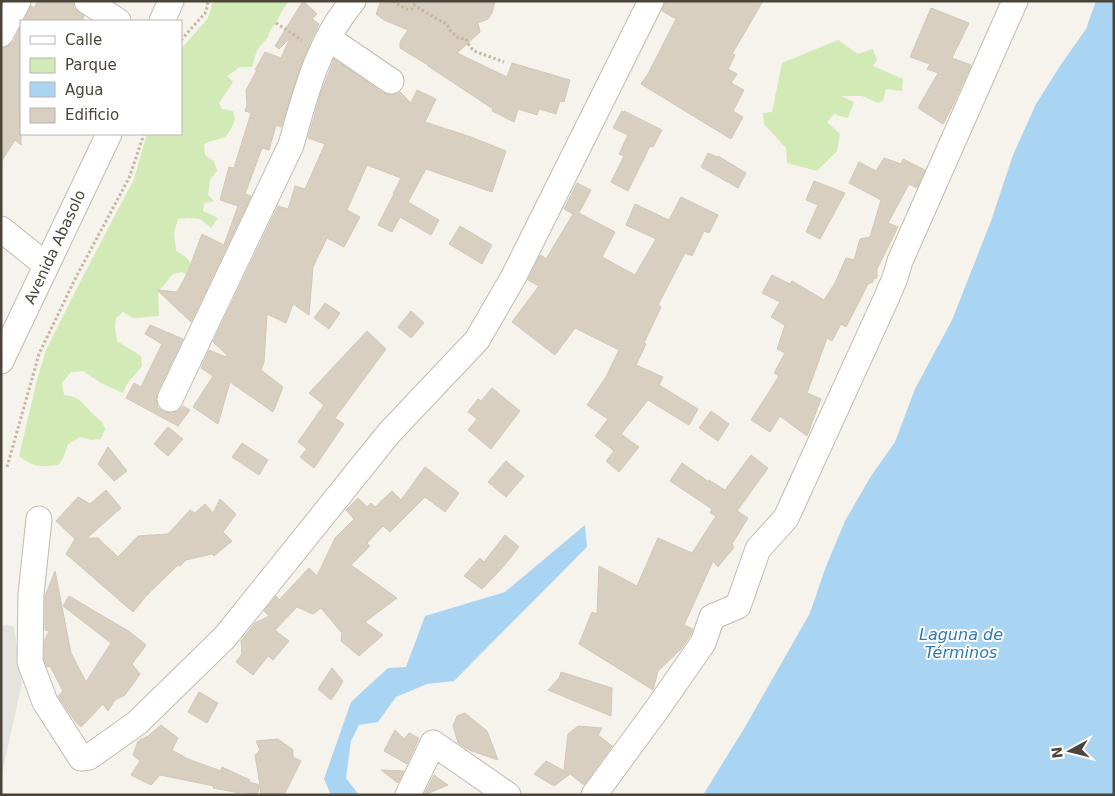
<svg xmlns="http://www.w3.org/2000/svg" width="1115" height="796" viewBox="0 0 1115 796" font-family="'DejaVu Sans',sans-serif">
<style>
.green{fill:#d2eab5}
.parking{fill:#e5e3e0}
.water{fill:#a9d4f2}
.building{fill:#d8cfc1;stroke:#d3c7b4}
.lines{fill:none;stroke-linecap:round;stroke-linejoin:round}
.minor-casing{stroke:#c2bbae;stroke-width:27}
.path{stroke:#c4b79f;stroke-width:3;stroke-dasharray:2.5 2.5;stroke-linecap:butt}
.minor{stroke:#fff;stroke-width:25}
.labels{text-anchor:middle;stroke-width:4;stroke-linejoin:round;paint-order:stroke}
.street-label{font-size:15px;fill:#4b4439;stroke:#fff}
.water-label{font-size:16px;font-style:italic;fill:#2e7ab2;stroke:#fff}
</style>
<rect width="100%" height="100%" fill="#f6f3ec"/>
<path class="green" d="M213,1H289L282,11L276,23L271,29L268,37L257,50L252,67H240L227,76L233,82L219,103L222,109L233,111L235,119C226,143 225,135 204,144L205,155L214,161L217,171L210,180L208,195L214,201L204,203L203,211L218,218L211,228L200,219L188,218L178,219L174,233L176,251C189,257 193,264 192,278L182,272L173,274L158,292L159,316L133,318L123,312L116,318L115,327L117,341L141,356L142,366L127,384L123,393L101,383L83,371L71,372L62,383L64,395C82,397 81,403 93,414C100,421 102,419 105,429L101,439L91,440L80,437L68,444L64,456L59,465C39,467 35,468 19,456L37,380L46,350L79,284L134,179L147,134H181V49L208,18Z
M838,40L858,54L873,49L877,60L873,66L903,79L902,91L886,89L883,101L878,103L862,96H841L854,102L848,118L834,114L827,122L840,134L837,151L817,171L787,163L786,148L764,124L763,113L772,112L782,63Z"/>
<path class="parking" d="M1,625L14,626L22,683L1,778Z"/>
<path class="water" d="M1096,1H1114V795H703L745,727L810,613L825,569L845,521L871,476L895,442L915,389L952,320L991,221L1013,155L1036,104L1060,66L1086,29Z
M585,525L587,547L454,681L427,684L396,697L378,722L359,725L351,741L346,778L359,795H331L324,779L351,702L388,668L406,667L425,616L505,592Z"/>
<path class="building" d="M37,1H73L74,8L84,16L82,21H24L31,6L35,8Z
M303,1L317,14L312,19L319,24L309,45L301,65L281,127L276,125L269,150L262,148L245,194L251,196L191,322L157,290L177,292L187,274L202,234L224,245L238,206L220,200L229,167L234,168L251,113L245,111L247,105L246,90L257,70H255L265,52L281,58L290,38L279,49L275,46Z
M381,1H495L492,13L488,19L478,23L480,32L457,53L507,77L512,63L570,80L564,102L560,101L556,114L539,109L537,115L518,109L514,122L492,111L493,109L428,66V65L400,48V42L408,30L384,20L376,14Z
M665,1H763L732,54L735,55L728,69L737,74L731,83L744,90L733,111L743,117L731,139L641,84L648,74L676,19L662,11Z
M931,8L969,23L952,58L971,65L953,105L943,124L918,108L938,73L927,69L930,64L910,57Z
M21,26V145L15,140L1,162V48L8,46L14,41Z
M334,59L383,93L390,95L397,94L400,92L411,103L417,90L436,99L425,122L471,137L506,151L492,192L426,169L408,202L439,220L431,235L400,217L392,232L378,225L394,194H393L401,178L367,165L347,210L360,217L344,247L327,238L313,267L309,315L293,304L286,323L267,314L264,362L261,370L283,387L273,412L230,382L218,424L193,407L213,376L201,368L209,350L226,357L227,355L213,342L278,206L288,209L295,186L305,189L325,144L308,138L321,93Z
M622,111L624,113V111L662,130L653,147L650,146L628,191L611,182L624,156L619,154L628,135L613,128Z
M708,153L717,157L718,156L746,173L738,188L701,167Z
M884,158L901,164L903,159L925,170L917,188L909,184L888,223L898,227L877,269V278L873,279V282L868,284L846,327L841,324L832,341L827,338L807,393L821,399L807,436L780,416L770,432L751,420L779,376L774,373L785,353L777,349L785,325L771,317L780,302L762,293L772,275L790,284L792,281L824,300L835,283L846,258L854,260L860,239L870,237L881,200L849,183L859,162L876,171Z
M814,181L845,193L820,239L806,232L818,205L806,200Z
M577,183L591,190L579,213L615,232L602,257L635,275L656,239L626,225L635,204L669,220L681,197L718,215L709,233L704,231L692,256L685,253L658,305L661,307L644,343L646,344L636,365L663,377L659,385L698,409L689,425L648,400L621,434L639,447L619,472L606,461L614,451L595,436L608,419L587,405L606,377L619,350L575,328L555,355L512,322L539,286L528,280L539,257L541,255L546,259L573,214L564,209Z
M460,226L492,245L482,264L449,244Z
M325,303L340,313L329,329L314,318Z
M411,311L424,323L411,338L398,327Z
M150,325L183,339L157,393L156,400L158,408L164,412L172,413L178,411L183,406L190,410L178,426L126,398L134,383L141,387L162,344L145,334Z
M367,331L386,349L335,418L344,424L314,468L300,457L307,449L298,442L324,405L309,393Z
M492,388L520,411L491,449L468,430L477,419L468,412L478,399L481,401Z
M711,411L729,424L718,441L699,428Z
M168,427L183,439L168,456L154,444Z
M242,443L268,460L259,475L232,457Z
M108,447L127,471L114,481L98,464Z
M751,455L768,468L737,511L748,518L732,544L734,548L726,557L718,567L713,561L684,625L693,629L690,636L681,649L658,671L653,690L579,644L592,612L597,614L599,566L637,586L658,538L692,553L716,516L710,513L712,509L670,481L682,463L709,482V480L725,490Z
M506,461L524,476L506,497L488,482Z
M425,467L459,493L445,512L425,497L390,532L383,526L367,543L370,546L351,565L397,598L365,622L383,635L359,656L341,641L342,633L321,608L313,614L297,607L275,630L289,641L273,660L268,656L253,675L236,662L242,654L241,641L255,623L269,616L264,611L276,596L279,600L309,568L317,576L335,538L354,519L346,510L358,498L367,507L371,503L375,507L392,491L401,500Z
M106,490L121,508L87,538H98L118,557L138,536L168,534L190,510L195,513L205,504L213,513L220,499L236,514L223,532L232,541L214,556L212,554L186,560L180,566L178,565L147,595L133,612L66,554L75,539L56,521L78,497L90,504Z
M505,535L519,547L503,567L482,589L464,576L480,558L484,562Z
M55,571L71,653L86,682L111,643L63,606L69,596L130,632L146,645L132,664L140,674L125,695L115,700L108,711L103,704L81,727L74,720L58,696L63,691L50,666L47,667L44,660L45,639L49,631L45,630V596Z
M332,668L343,681L338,690L331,700L318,689Z
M561,672L612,688L611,716L548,690L559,678Z
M199,692L218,703L207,723L188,712Z
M465,713L487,731L498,760L469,750L458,743L453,726L457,716Z
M161,725L178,738L172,750L188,759L221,771L222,767L250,780L249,782L260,785L255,755L260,750L256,741L278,739L293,750V757L301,761L284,795H261L260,786L257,795L241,792L240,793L213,788L214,786L160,775L151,785L131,775L140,761L133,755L138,741L148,736Z
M578,726L602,728L598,735L612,746L584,785L564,769L568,734Z
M395,730L404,739L409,733L419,738L407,764L384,751Z
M546,761L570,774L554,786L534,774Z
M381,770L404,771L398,783Z
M434,775L448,785L424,795Z"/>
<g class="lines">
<g class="minor-casing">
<path id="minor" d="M87,1L118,21
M162,21L171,1
M1,34L18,1
M328,38L391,81
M1,229L46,265
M1,361L109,134
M170,399L291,145C305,95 318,42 353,1
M39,519L31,594L30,662L45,702L81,758L89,757L137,723L225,637L389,433L477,340L514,276L651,1
M408,795L433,743L508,795
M594,795L657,709L703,643L712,617L738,606L758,549L786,518L886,299L895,278L900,261L1015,1"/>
</g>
<path class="path" d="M393,1L406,9H412L414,5L437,19L447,24L450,30L458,38L466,39L470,47L474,51L504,62
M276,23L302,40
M181,40L206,12L208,1
M7,467L39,354L75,279L129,178L144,134"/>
<use href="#minor" class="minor"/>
</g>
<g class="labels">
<g class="street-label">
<text transform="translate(55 247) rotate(-65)" y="5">Avenida Abasolo</text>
</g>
<g class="water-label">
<text x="961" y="640">Laguna de<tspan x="961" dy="18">Términos</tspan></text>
</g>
</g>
<rect width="1115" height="796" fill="none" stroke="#4b4439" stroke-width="5"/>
<rect x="20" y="20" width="162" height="115" fill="#ffffff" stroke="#b7b4b0"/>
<rect x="30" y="36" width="25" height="8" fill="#ffffff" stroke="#b7b4b0"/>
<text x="65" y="45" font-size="15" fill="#4b4439">Calle</text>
<rect x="30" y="58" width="25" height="15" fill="#d2eab5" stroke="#b7b4b0"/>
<text x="65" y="70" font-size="15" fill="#4b4439">Parque</text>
<rect x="30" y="82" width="25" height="15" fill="#a9d4f2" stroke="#b7b4b0"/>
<text x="65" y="95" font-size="15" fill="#4b4439">Agua</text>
<rect x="30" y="108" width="25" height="15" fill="#d8cfc1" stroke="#b7b4b0"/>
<text x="65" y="120" font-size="15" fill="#4b4439">Edificio</text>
<g transform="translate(1070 751) rotate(263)" stroke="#ffffff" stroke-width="4" paint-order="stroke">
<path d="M0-4L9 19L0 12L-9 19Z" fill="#4b4439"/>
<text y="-8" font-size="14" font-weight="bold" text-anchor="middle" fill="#4b4439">N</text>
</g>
</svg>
